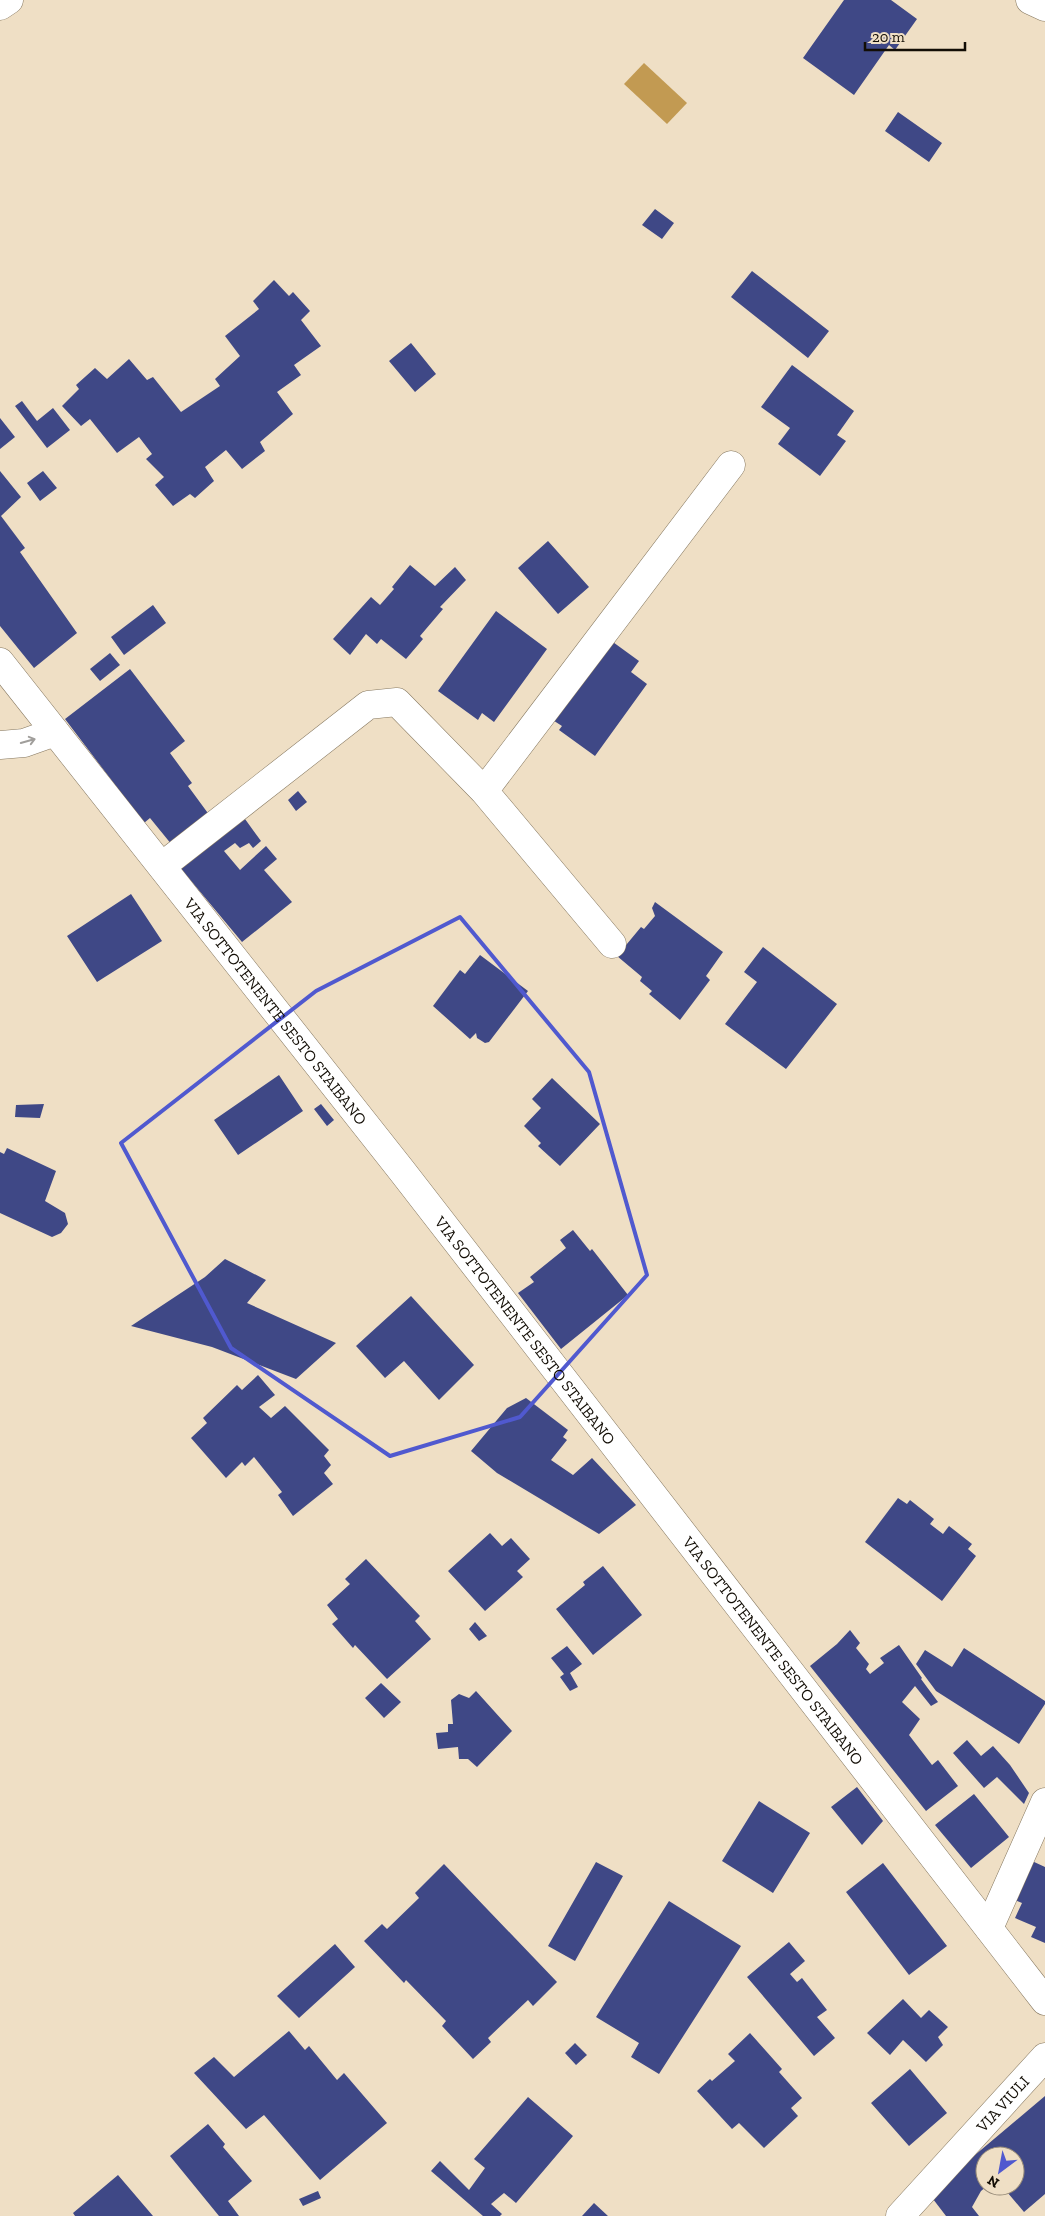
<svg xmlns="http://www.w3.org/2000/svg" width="1045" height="2216" viewBox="0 0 1045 2216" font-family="'Zilla Slab',serif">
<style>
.water{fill:#c29a52}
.building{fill:#3f4886}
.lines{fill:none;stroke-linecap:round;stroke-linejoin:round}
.minor-casing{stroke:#867860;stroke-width:29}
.tertiary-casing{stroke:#867860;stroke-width:29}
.minor{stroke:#fff;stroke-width:28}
.tertiary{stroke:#fff;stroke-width:28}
.oneway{stroke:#a09e9b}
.marked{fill:none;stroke:#5059cf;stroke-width:4;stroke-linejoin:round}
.labels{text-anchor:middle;stroke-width:5;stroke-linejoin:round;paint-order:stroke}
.street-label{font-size:16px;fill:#120d05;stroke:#efdfc5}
</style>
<rect width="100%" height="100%" fill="#efdfc5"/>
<path class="water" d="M644,63L687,103L667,124L624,84Z"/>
<path class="building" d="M844,0H891L917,19L895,50L889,45L854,95L803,58Z
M898,112L942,143L929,162L885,131Z
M655,209L674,223L662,239L642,225Z
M752,271L829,331L808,358L731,297Z
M274,280L289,296L293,292L310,311L301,320L321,346L294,365L301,375L277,392L293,414L260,442L265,451L242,469L226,450L205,467L214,481L195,498L190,494L173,506L155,485L164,477L146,459L152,454L139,437L117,453L90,419L81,426L62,406L79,389L76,385L95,368L107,379L129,359L147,380L153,377L181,412L220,386L215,379L240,356L225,336L259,309L253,301Z
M411,343L436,374L415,392L389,361Z
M792,365L854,411L837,435L846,441L820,476L778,444L790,428L761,407Z
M22,401L37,421L53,408L70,430L47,448L15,406Z
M0,418L15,437L0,449Z
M0,471L21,497L1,516L25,548L20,552L77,633L34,668L0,626Z
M43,471L57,488L40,501L27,483Z
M548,541L589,587L558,614L518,568Z
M410,565L435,586L455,567L466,580L440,607L443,609L420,636L423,639L406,659L381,639L377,644L366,634L350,655L333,639L371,597L380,605L394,589L392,587Z
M153,605L166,623L124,655L111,637Z
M496,611L547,649L494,722L482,713L478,720L438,691Z
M606,637L639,661L631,672L647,684L595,756L559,730L562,726L548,717Z
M110,653L120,665L100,681L90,669Z
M130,669L185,741L170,753L192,783L188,786L210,816L172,845L150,818L144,823L65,719Z
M298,791L307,802L296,811L288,800Z
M245,819L261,841L253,848L249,843L240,848L235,843L224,851L240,870L266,846L277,859L264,870L292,902L242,942L177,864L216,841Z
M131,894L162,941L97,982L67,936Z
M655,902L723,952L706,976L710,980L680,1020L649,994L652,991L640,981L642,977L617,956L641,927L644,929L655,916L652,908Z
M763,947L837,1004L786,1069L725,1024L757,982L744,972Z
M480,955L528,991L489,1042L485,1043L477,1038L476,1033L470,1039L433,1006L460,970L465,974Z
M279,1075L303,1111L238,1155L214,1120Z
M552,1078L600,1124L560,1166L538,1146L541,1143L524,1126L541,1108L532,1099Z
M44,1104L40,1118L15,1117L16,1105Z
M321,1104L334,1120L327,1126L314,1109Z
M7,1148L56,1171L45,1201L65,1213L68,1224L61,1233L52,1237L0,1213V1152L4,1154Z
M573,1230L590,1251L592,1249L628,1295L561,1349L518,1293L534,1282L530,1277L566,1248L560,1240Z
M225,1259L266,1280L247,1303L336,1343L296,1379L212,1347L131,1326L205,1277Z
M411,1296L474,1365L439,1400L404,1361L385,1378L356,1346Z
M258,1375L275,1395L259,1407L271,1418L285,1406L329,1450L324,1456L331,1465L324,1473L333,1484L293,1516L278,1495L282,1492L254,1457L245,1466L242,1462L226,1478L191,1438L207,1423L203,1418L237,1385L242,1390Z
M526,1398L568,1430L563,1437L567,1440L551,1460L573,1475L592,1458L636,1505L599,1534L497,1473L471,1451L507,1408Z
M898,1498L907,1504L910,1500L934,1519L930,1524L943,1534L949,1526L972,1544L968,1549L976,1556L942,1601L865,1542Z
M490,1533L502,1546L511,1538L530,1559L517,1571L523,1577L485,1611L448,1571Z
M366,1559L420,1616L415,1621L431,1639L387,1679L355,1645L353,1648L332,1624L338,1619L327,1605L350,1584L345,1579Z
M603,1566L642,1615L593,1655L556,1609L585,1585L583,1582Z
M475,1622L487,1636L479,1641L469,1629Z
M850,1630L860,1643L856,1648L869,1664L866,1669L870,1674L884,1663L880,1658L899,1645L922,1678L921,1679L938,1702L931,1706L915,1686L902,1702L920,1719L909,1735L932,1765L938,1760L958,1786L926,1811L810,1666L837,1644Z
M567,1646L582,1664L570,1673L578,1687L570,1691L560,1677L564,1674L551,1658Z
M964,1648L1045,1701V1704L1019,1744L936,1691L916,1664L925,1650L952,1667Z
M381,1683L401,1702L384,1718L365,1698Z
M476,1691L512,1731L477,1767L468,1759H459L458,1747L438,1749L436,1733L448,1732V1724H453L451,1700L459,1694L469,1698Z
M967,1740L981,1756L993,1746L1010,1765L1029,1793L1024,1804L997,1777L984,1788L953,1753Z
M857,1787L883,1821L862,1845L831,1807Z
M974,1794L1009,1837L971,1868L935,1825Z
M759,1801L810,1833L773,1893L722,1861Z
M1032,1861L1045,1867V1943L1031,1937L1036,1927L1015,1918L1022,1903L1015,1900Z
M596,1862L623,1876L575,1961L548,1946Z
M883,1863L947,1946L909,1975L846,1892Z
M444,1864L557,1982L533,2006L528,2000L488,2038L491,2042L473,2059L442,2026L446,2021L406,1980L404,1983L364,1941L382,1924L387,1929L419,1898L415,1893Z
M669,1901L741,1946L659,2074L631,2057L639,2043L596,2017Z
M789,1942L805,1961L790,1974L797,1982L802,1978L827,2010L817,2017L835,2038L814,2056L747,1977Z
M335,1944L355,1967L299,2018L277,1996Z
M903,1999L921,2018L929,2010L948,2027L938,2037L943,2045L926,2062L903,2040L890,2055L867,2033Z
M289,2031L305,2050L309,2046L337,2080L344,2073L387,2123L320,2180L264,2115L246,2129L194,2073L214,2057L234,2077Z
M750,2033L782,2069L779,2072L802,2098L791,2108L798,2116L764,2148L739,2123L732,2129L697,2091L710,2079L712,2081L735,2061L728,2054Z
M575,2043L587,2055L576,2065L565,2053Z
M910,2069L947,2113L909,2146L871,2103Z
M1045,2096V2194L1024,2212L1002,2186H1015V2156H985V2186H987L981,2191L972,2207L979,2216H946L933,2199L975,2155Z
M528,2097L573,2136L516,2203L504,2193L491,2204L502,2214L500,2216H483L431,2171L440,2161L469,2190L485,2168L474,2159Z
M208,2124L225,2144L223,2147L252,2181L228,2201L239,2216H219L170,2156Z
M118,2175L153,2216H75L73,2213Z
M318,2191L321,2198L303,2206L299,2199Z
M594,2203L608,2216H582Z"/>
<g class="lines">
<g class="minor-casing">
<path id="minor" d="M1030,0L1045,7
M0,6L9,0
M0,745L24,743L55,732
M484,791L731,465
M162,866L368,705L397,702L484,791L612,944
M989,1928L1045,1802"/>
</g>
<g class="tertiary-casing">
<g id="tertiary">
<path id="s1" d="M0,662L402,1171L1045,2001"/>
<path id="s2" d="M900,2216L1045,2057"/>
</g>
</g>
<use href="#minor" class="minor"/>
<use href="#tertiary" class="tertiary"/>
</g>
<defs><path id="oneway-shaft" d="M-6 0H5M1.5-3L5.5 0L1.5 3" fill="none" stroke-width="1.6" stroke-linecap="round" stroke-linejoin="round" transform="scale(1.25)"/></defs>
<use class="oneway" href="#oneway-shaft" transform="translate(28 741) rotate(-16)"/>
<path class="marked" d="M460,917L589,1072L647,1275L520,1417L390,1456L231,1348L121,1143L316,991Z"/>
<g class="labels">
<g class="street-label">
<text dy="6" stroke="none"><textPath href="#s1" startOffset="445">VIA SOTTOTENENTE SESTO STAIBANO</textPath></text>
<text dy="6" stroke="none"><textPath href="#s1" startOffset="850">VIA SOTTOTENENTE SESTO STAIBANO</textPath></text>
<text dy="6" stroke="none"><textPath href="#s1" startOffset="1255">VIA SOTTOTENENTE SESTO STAIBANO</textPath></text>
<text dy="6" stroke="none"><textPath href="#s2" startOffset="152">VIA VIULI</textPath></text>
</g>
</g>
<g transform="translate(1000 2171) rotate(212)"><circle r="24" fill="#efdfc5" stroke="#978b78"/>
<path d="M0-4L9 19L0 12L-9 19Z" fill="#5059cf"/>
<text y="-8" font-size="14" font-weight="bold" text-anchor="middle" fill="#120d05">N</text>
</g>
<path d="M865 42v8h100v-8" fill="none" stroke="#120d05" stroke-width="2.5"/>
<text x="872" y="42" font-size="15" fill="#120d05" stroke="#efdfc5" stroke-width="4" paint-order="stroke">20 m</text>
</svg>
